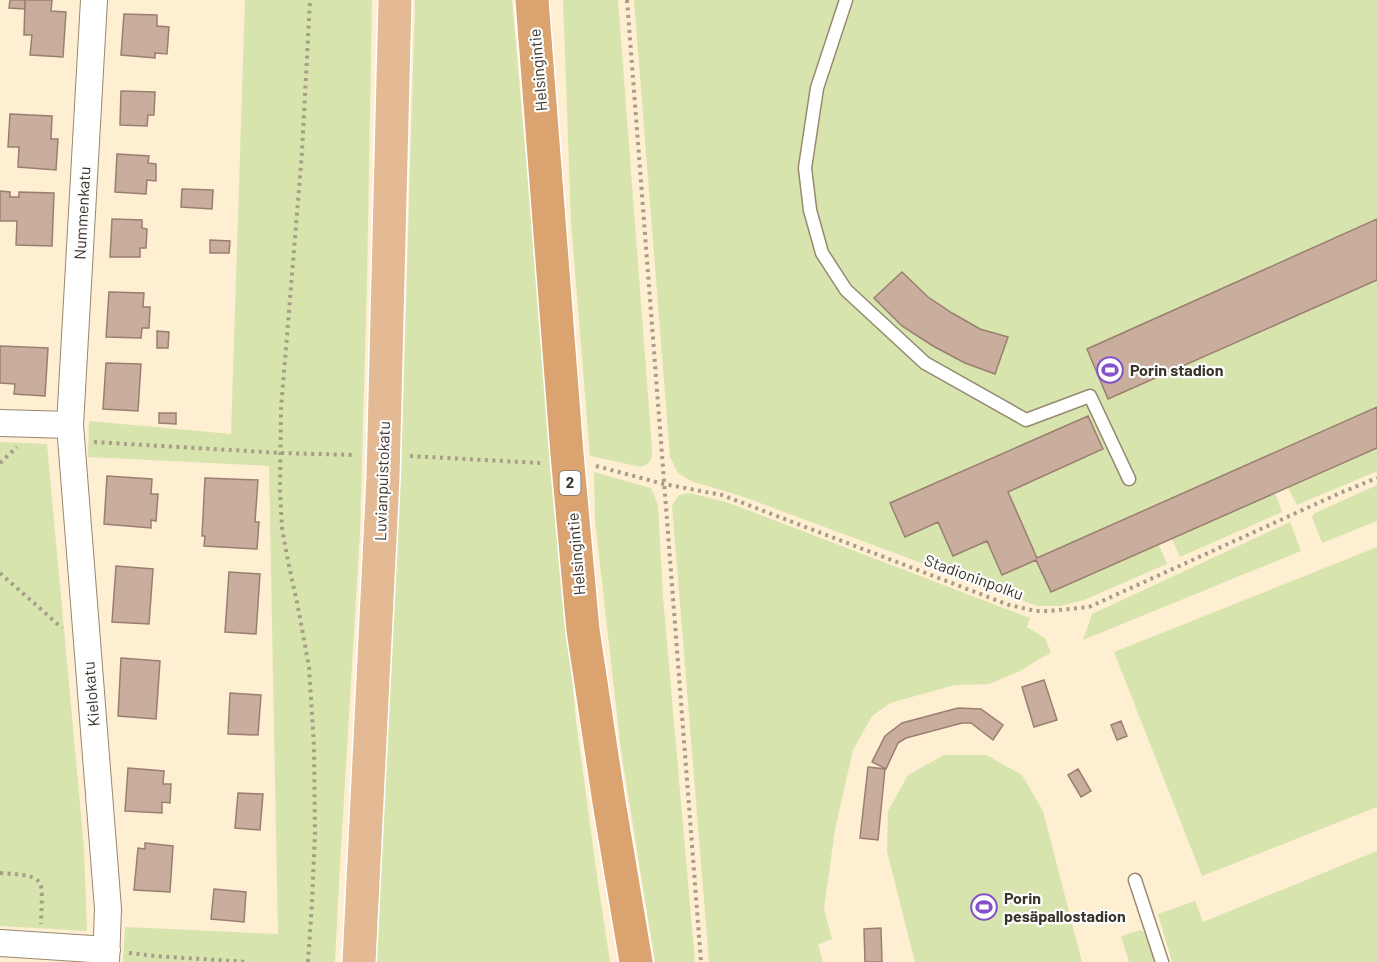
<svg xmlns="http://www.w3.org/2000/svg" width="1377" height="962" viewBox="0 0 1377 962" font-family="Barlow,sans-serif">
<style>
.green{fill:#d8e4ae}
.building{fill:#c9ad9d;stroke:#9a7f70;stroke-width:1.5}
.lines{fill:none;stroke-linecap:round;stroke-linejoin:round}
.service-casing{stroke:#97886f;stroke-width:15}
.minor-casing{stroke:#97886f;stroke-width:28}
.primary-casing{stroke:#fff;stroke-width:36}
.trunk-casing{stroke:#fff;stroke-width:36}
.path{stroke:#a89d88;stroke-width:4;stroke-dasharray:3 4.5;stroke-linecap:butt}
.service{stroke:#fff;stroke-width:12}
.minor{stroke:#fff;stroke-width:26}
.primary{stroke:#e3ba93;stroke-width:33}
.trunk{stroke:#daa36f;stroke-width:33}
.labels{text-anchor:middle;stroke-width:4.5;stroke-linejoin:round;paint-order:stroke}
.shield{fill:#fdfdfd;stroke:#747069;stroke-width:1.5}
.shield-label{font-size:15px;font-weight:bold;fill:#3a3429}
.street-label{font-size:16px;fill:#3a3429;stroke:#fdfdfd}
.poi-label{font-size:16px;font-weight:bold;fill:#3a3429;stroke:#fdfdfd;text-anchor:start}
</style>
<rect width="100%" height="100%" fill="#feeed2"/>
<path class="green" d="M245,0H372L367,281L360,533L340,865L335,962H123L125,927L278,934L269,466L88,457L89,421L231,434Z
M415,0H512L576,721L598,883L610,962H375L380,847L401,469Z
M563,0H618L652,448C652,459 652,463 641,467L590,456L571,222Z
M634,0H1377V471L1297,505L1288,488L1275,493L1282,512L1180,557L1172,539L1159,545L1167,564L1084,600L1060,606H1037L744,497L691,481L678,473L670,457Z
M0,442L47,444L84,848L87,931L0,926Z
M594,472L651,488L658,505L663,597L695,962H655L621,751L595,520Z
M1377,485V521L1322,543L1312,517L1315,513Z
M690,493L729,503L1030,618L1027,627L1045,638L1051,653L1039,659L1020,671L989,684L955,685L890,703L872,716L853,750L835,829L824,909L832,939L818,945L823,962H709L672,505L679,495Z
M1290,522L1301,551L1083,640L1092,614Z
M1377,547V807L1202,876L1114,652Z
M944,755H986L1022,775L1043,811L1082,962H915L887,852L888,811L908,775Z
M1377,851V962H1172L1158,914L1195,901L1203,922Z
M1141,930L1150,936L1157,962H1129L1121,936Z"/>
<path class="building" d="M10,0H25V9L9,8Z
M25,0H52L51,11L66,12L63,57L30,55L32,35H24Z
M124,14L157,15V26L169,27L167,54L155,53V58L121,55Z
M121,91L155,92L154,115H148L147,126L120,125Z
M10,114L52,116L51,139H58L56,170L18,167L19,147H8Z
M117,154L149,156L148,163L156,164V181L147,180L146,194L115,192Z
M182,189L213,190L212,209L181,207Z
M0,191L10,192V197H19V192L54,193L52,246L16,245L17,221H0Z
M112,219L142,220V228L147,229L146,248H140V257H110Z
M1377,219V280L1108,399L1087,349Z
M210,240L230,241L229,253H210Z
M902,272L928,297L952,313L980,329L1008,337L995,374L965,363L933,346L902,326L874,298Z
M109,292L144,293L143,307H150L149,328H142L141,338L106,337Z
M157,331L169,332L168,348H157Z
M0,346L48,348L45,396L14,394L15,384L0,383Z
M106,363L141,364L138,411L103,409Z
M1377,407V448L1051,592L1036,560L1002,575L987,541L953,556L938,522L905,537L890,503L1088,416L1103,449L1008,492L1037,558Z
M159,413H176V424L159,423Z
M107,476L152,479L151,494H158L156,521L151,520V528L104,524Z
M205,478L258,480L255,522H259L257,549L204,546L205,536H202Z
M116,566L153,569L149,624L112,622Z
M229,572L260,574L256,634L225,632Z
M121,658L160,661L156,719L118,716Z
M1044,680L1057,720L1034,727L1022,687Z
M230,693L261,695L258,735L228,734Z
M958,708L981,709L1003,725L993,740L971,723H962L906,738L898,743L886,769L872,762L885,736L902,723Z
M1121,721L1127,736L1117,740L1111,725Z
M868,767L885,769L878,840L860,838Z
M128,768L164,771L163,784H171L170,803L162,802V813L125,811Z
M1078,769L1091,791L1081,797L1068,775Z
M238,793L263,794L260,830L235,828Z
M145,843L173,846L170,892L134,890L138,848L145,849Z
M214,889L246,892L244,922L211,919Z
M881,928L882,962H865L864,929Z"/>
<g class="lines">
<g class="service-casing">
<path id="service" d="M846,0L817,88L805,168L810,210L822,253L846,290L925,363L1026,420L1090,396L1129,479
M1135,880L1162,962"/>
</g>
<g class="minor-casing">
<path id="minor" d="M94,0L70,425L108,909L106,962
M0,423L70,425
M0,943L107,950"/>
</g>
<g class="primary-casing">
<path id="primary" d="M359,962L383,477L395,0"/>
</g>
<g class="trunk-casing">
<path id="trunk" d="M532,0L567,454L583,630L609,802L636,962"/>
</g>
<path class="path" d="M627,0L701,962
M94,442L281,453L356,455
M410,456L540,463
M0,463L17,447
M596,466L664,484L722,495L1009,605L1036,611H1049L1089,607L1340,493L1377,478
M0,573L62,628
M0,873C49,876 42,878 41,924
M129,953L155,956L248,962
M308,962L312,903L315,833L314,746L309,667L298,607L288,561L282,528L280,491L281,409L302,152L310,0"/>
<use href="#service" class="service"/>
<use href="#minor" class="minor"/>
<use href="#primary" class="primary"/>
<use href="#trunk" class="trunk"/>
</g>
<defs>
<g id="stadium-ring" transform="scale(1.35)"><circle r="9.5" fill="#fdfdfd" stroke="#8451c9" stroke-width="1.5"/><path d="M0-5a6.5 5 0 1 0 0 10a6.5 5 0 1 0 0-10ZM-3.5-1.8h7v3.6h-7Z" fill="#8451c9"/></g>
</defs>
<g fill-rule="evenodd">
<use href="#stadium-ring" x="1110" y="370"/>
<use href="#stadium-ring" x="984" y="907"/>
</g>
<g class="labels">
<rect class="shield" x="559.5" y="471" width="21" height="24" rx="4.5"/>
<g class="shield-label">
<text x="570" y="488">2</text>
</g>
<g class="street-label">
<text transform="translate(538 70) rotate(-95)" y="6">Helsingintie</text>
<text transform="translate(82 213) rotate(-87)" y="6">Nummenkatu</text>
<text transform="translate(382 481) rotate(-88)" y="6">Luvianpuistokatu</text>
<text transform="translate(576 554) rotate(-95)" y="6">Helsingintie</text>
<text transform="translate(974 577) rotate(20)" y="6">Stadioninpolku</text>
<text transform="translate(91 694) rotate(-95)" y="6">Kielokatu</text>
</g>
<g class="poi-label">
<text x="1130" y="376">Porin stadion</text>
<text x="1004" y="904">Porin<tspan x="1004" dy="18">pesäpallostadion</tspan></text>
</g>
</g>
</svg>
